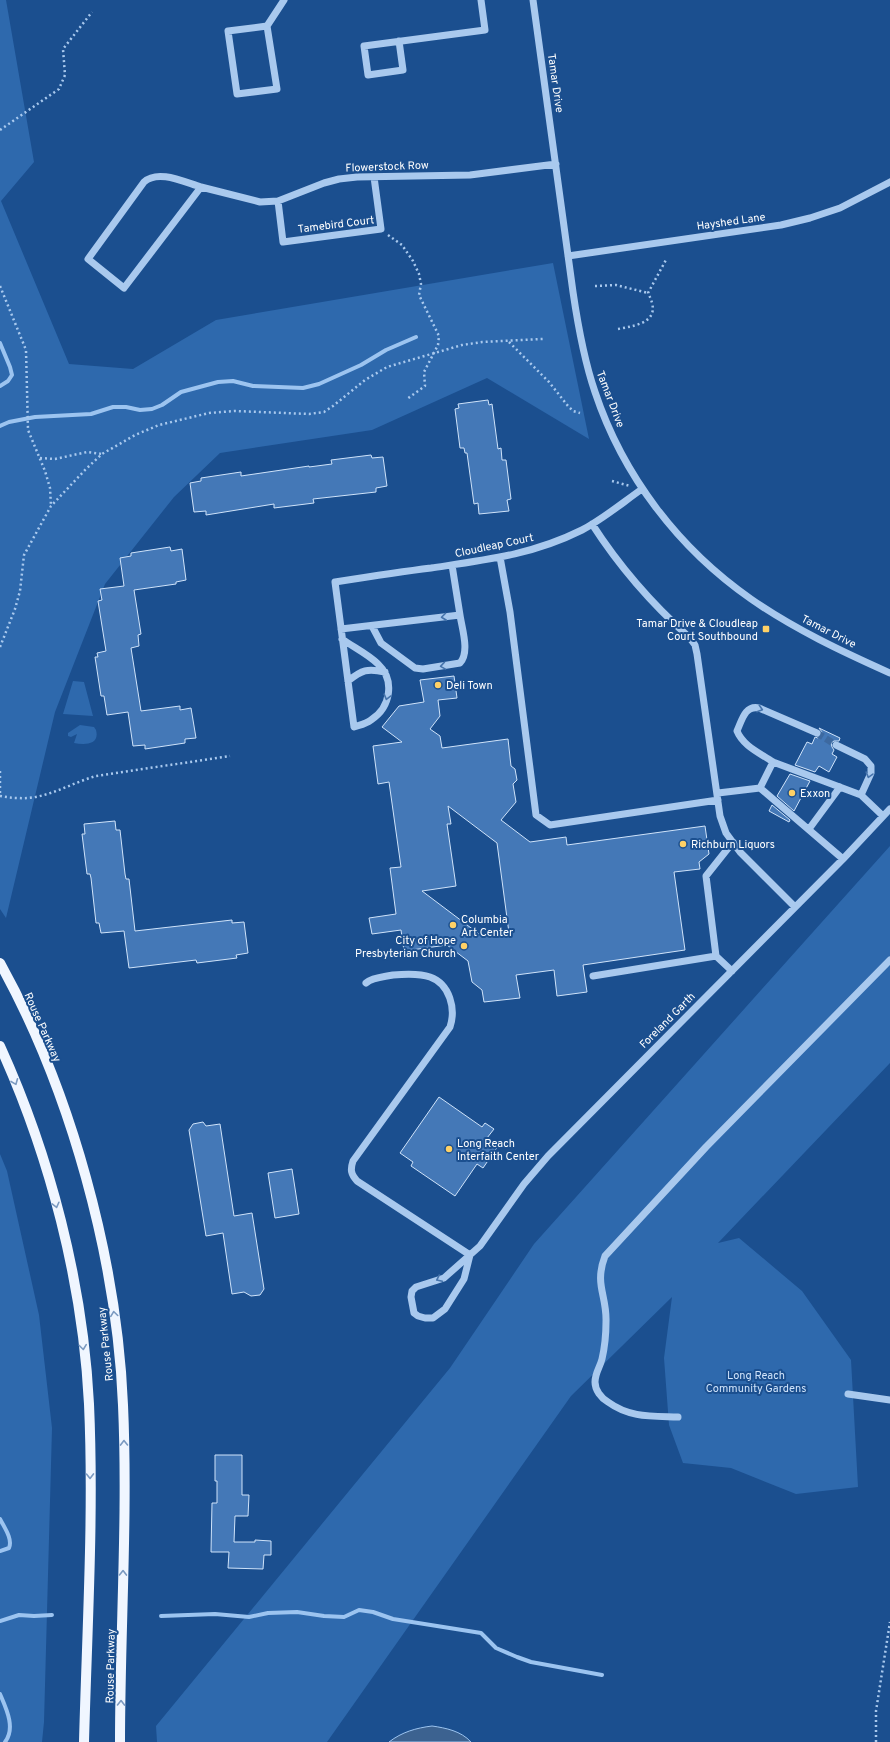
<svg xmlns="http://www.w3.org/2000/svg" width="890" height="1742" viewBox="0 0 890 1742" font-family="Overpass,sans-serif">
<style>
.green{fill:#2e69ad}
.water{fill:#3c6290;stroke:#9cc4f0}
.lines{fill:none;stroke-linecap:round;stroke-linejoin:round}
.stream{stroke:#9cc4f0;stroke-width:4}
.building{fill:#4478b7;stroke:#cfe3fa;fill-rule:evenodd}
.minor-tunnel{stroke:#3d69a0;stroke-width:7;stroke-dasharray:7 3.5;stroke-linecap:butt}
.path{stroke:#a9c9ee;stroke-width:2.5;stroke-dasharray:2 3;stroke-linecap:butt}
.minor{stroke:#a9c9ee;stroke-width:7}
.major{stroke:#f0f6ff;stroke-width:10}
.oneway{stroke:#4674ac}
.oneway2{stroke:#7b9ac1}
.poi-dot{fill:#ffd166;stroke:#1b4f8f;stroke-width:1.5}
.labels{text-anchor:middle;stroke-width:4;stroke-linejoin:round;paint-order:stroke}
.street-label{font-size:11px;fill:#fff;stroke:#1b4f8f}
.poi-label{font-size:11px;fill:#fff;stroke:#1b4f8f;text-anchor:start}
.park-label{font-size:11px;fill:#cfe3fa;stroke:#1b4f8f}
</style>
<rect width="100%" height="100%" fill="#1b4f8f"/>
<path class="green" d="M0,0H6L34,162L1,201L69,364L133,369L216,320L553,263L589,439L487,378L372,430L220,453L174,497L105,584L55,712L6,918L0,909Z
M73,681L84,682L93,716L63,714Z
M80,725L94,727L96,730C100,745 85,745 74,743L77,734L71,737L68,736V733Z
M890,846V1063L718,1243L739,1238L802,1291L851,1360L858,1487L796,1494L731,1468L683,1463L669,1425L664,1358L672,1297L571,1396L327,1742H157L156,1726L450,1368L534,1244Z
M0,1154L7,1171L39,1315L52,1428L44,1722L42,1742H0Z"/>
<path class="water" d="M432,1726C446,1728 461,1731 471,1742H389C402,1732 416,1728 432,1726Z"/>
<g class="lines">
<path class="stream" d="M0,343L10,367L12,375L8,381L0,386
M0,426L9,422L35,417L91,414L113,407H126L140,410L152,409L162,405L181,392L218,382L233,381L253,386L303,388L319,384L361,365L386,350L416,337
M0,1519C4,1527 13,1539 9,1548L0,1551
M161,1616L215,1614L249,1617L268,1613L297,1612L324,1616L344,1617L359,1610L373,1612L393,1619L481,1633L496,1648L517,1657L531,1662L602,1675
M0,1621L19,1615L34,1616L52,1615
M0,1694C6,1708 16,1728 5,1742"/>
</g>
<path class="building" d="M488,400L489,405L492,404L498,449L501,448L502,460H506L511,499L507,500L509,511L479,514L478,503L474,504L467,453H465L464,448H460L455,409L459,408L458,404Z
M371,455L372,458L383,457L387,486L376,488V492L313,499L314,503L274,508V504L206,515V511L194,512L190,483L201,481V478L241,472V476L309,466V467L332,464L331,460Z
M170,547L171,551L182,549L186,580L176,582V584L134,590L141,634L138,635L139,646L131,648L141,711L180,706V710L191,708L196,738L185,739V743L145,749V745L133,746L128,712L107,715L104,696H101L95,657H98L97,653L106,651L98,601L102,600L100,589L124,586L120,558L131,556V553Z
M454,676L457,698L438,700L440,716L430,729L440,736L442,748L508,739L511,766L515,769L517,780L513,784L516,802L501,820L530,842L566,837L567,845L705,826L709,854L699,862L700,869L674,872L685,950L583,965L587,992L557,996L554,970L516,975L520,998L484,1002L482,990L472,982L468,961L447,945L404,951L401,930L372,934L369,918L396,914L390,868L401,867L389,782L378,784L373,746L402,742L382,727L399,706L424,702L420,680ZM448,806L497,843L509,933L483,937L422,891L456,886L447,824H451Z
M819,728L840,738L839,741H834L831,743L832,747L834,750L832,754L837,757L829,772L819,766L815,772L795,765L807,742L812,744L815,737L818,738L821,735L822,732Z
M790,774L810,781L794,811L777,796Z
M772,805L790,820L789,822L769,811Z
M115,821L116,830H120L125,874L126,879H129L135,931L232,920V923L244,922L248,953L236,955L237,958L197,963L196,960L129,968L124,931L101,933L99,923H96L91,878L90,874H87L82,834H85L84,824Z
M439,1097L482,1127L485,1123L494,1129L487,1138L498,1146L483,1168L477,1164L455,1196L411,1166L413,1162L400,1153Z
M203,1122L206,1126L220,1124L234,1216L252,1213L264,1289L260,1295L251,1296L244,1292L232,1294L223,1233L206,1236L189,1130L193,1124Z
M292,1169L299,1214L275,1218L268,1173Z
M215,1455H242V1495H249L248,1516H235L234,1542H255V1540L271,1541V1555H264L263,1569L228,1568L229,1552H211L212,1503H217V1481H215Z"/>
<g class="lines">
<path class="minor-tunnel" d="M817,733L836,745"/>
<path class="path" d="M0,130L59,89L65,75L63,49L92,12
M388,235L402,245L413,261L419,274L421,284L419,295L439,336L438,345L424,372L425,386L407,399
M0,286L26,350L28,430L45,471L50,488L51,506
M595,286L616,285L648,293
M618,329C640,325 663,321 648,293L667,258
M509,342L549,382L568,406L573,411L580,413
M40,458L55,459L87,452L102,454
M612,481L630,486
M0,647L15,609L20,591L24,555L51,506L86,469L102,454L135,435L159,425L209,413L235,411L309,414L324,412L333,406L365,380L387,367L462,345L482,342L543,339
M0,771V796
M0,796C6,797 12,798 19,798C45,800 71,783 96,776L230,756
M876,1742V1711L890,1622"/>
<path class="minor" d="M533,0L573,292C578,326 584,360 595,392C623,476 679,549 751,599C794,629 843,652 890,673
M267,26L228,31L237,94L277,89L267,26L284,0
M399,41L403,70L368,75L364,46L485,30L481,0
M201,187C184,182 158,169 144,182L88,259L124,288L201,187L260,202L278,201L324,183L339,179L357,177L470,175L556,164
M278,201L283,242L381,229L374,177
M568,256L781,225L810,218L840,208L890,182
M592,524C619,566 652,604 689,637L695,645L697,654L720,816L726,833L740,852L795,907
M500,557L510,612L536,815L550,825L718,800
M372,626L381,643L415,668L423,669L460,663C470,652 462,629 460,615
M341,629L460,615L452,565
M342,639C353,647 368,654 378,664C395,680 391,707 371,720C366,724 360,725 354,727L335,582C367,577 399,572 431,568C485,560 532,555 582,530C603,519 622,503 642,489
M348,681C362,670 367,668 385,672
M836,745L865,759L871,766V773L861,795
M773,762C760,753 743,746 737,731C742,720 745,705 759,708L817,733
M760,788L773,762L861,795L883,816
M718,793L760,788L843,859
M809,829L840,787
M732,971L716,956L706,876L733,842
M593,976L716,956
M366,983C373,977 384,977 393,975C405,974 419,973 430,977C450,984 456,1009 450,1027L353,1161C350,1170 351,1174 357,1181L470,1255
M470,1255L464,1279L445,1309L433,1318H425L418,1316L414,1313L411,1297L412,1291L416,1287L444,1278L480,1246L524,1184L548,1156L843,859L890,809
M848,1394L890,1400
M678,1417C652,1416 630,1418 608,1402C601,1398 595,1390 595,1382C595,1373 600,1367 602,1359C605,1346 606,1334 606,1322C607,1295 594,1285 605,1256L706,1147L890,960"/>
<path class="major" d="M0,963C71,1091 117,1259 123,1405C128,1517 120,1630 120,1742
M0,1046C50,1156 83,1283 89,1404C94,1515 87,1630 84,1742"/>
</g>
<defs><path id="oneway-chevron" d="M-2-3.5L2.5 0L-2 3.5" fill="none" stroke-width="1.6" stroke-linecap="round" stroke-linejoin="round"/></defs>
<g class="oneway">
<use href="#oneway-chevron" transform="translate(444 617) rotate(173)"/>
<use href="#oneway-chevron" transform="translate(443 666) rotate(171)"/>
<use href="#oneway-chevron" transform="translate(387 697) rotate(105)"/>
<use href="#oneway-chevron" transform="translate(760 709) rotate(18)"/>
<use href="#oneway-chevron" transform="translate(869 775) rotate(106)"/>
<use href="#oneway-chevron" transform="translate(439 1279) rotate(155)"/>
</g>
<g class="oneway2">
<use href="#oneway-chevron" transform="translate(15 1082) rotate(68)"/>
<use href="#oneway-chevron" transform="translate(56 1205) rotate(76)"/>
<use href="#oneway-chevron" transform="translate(114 1314) rotate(-98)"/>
<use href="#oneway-chevron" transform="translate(83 1347) rotate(83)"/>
<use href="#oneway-chevron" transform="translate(124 1443) rotate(-91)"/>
<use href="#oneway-chevron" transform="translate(90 1476) rotate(89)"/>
<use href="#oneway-chevron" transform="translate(123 1573) rotate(-89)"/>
<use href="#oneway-chevron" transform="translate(121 1703) rotate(-89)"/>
</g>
<g class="poi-dot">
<rect x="762" y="625" width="8" height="8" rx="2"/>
<circle cx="438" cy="685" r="4"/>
<circle cx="792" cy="793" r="4"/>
<circle cx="683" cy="844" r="4"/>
<circle cx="453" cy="925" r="4"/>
<circle cx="464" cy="946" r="4"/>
<circle cx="449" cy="1149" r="4"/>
</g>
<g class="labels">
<g class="street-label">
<text transform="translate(556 83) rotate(82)" y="4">Tamar Drive</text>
<text transform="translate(387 166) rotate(-2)" y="4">Flowerstock Row</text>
<text transform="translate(731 221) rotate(-8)" y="4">Hayshed Lane</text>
<text transform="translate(336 224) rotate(-7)" y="4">Tamebird Court</text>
<text transform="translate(611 399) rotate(69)" y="4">Tamar Drive</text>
<text transform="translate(494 545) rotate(-12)" y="4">Cloudleap Court</text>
<text transform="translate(829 631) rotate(27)" y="4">Tamar Drive</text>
<text transform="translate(667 1020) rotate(-45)" y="4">Foreland Garth</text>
<text transform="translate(43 1027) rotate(66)" y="4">Rouse Parkway</text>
<text transform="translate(105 1344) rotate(-96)" y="4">Rouse Parkway</text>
<text transform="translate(110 1666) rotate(-89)" y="4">Rouse Parkway</text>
</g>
<g class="poi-label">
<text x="758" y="627" text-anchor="end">Tamar Drive &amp; Cloudleap<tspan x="758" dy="13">Court Southbound</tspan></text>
<text x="446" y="689">Deli Town</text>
<text x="800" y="797">Exxon</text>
<text x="691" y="848">Richburn Liquors</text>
<text x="461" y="923">Columbia<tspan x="461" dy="13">Art Center</tspan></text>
<text x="456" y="944" text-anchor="end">City of Hope<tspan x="456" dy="13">Presbyterian Church</tspan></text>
<text x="457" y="1147">Long Reach<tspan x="457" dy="13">Interfaith Center</tspan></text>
</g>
<g class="park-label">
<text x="756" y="1379">Long Reach<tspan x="756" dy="13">Community Gardens</tspan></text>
</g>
</g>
</svg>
